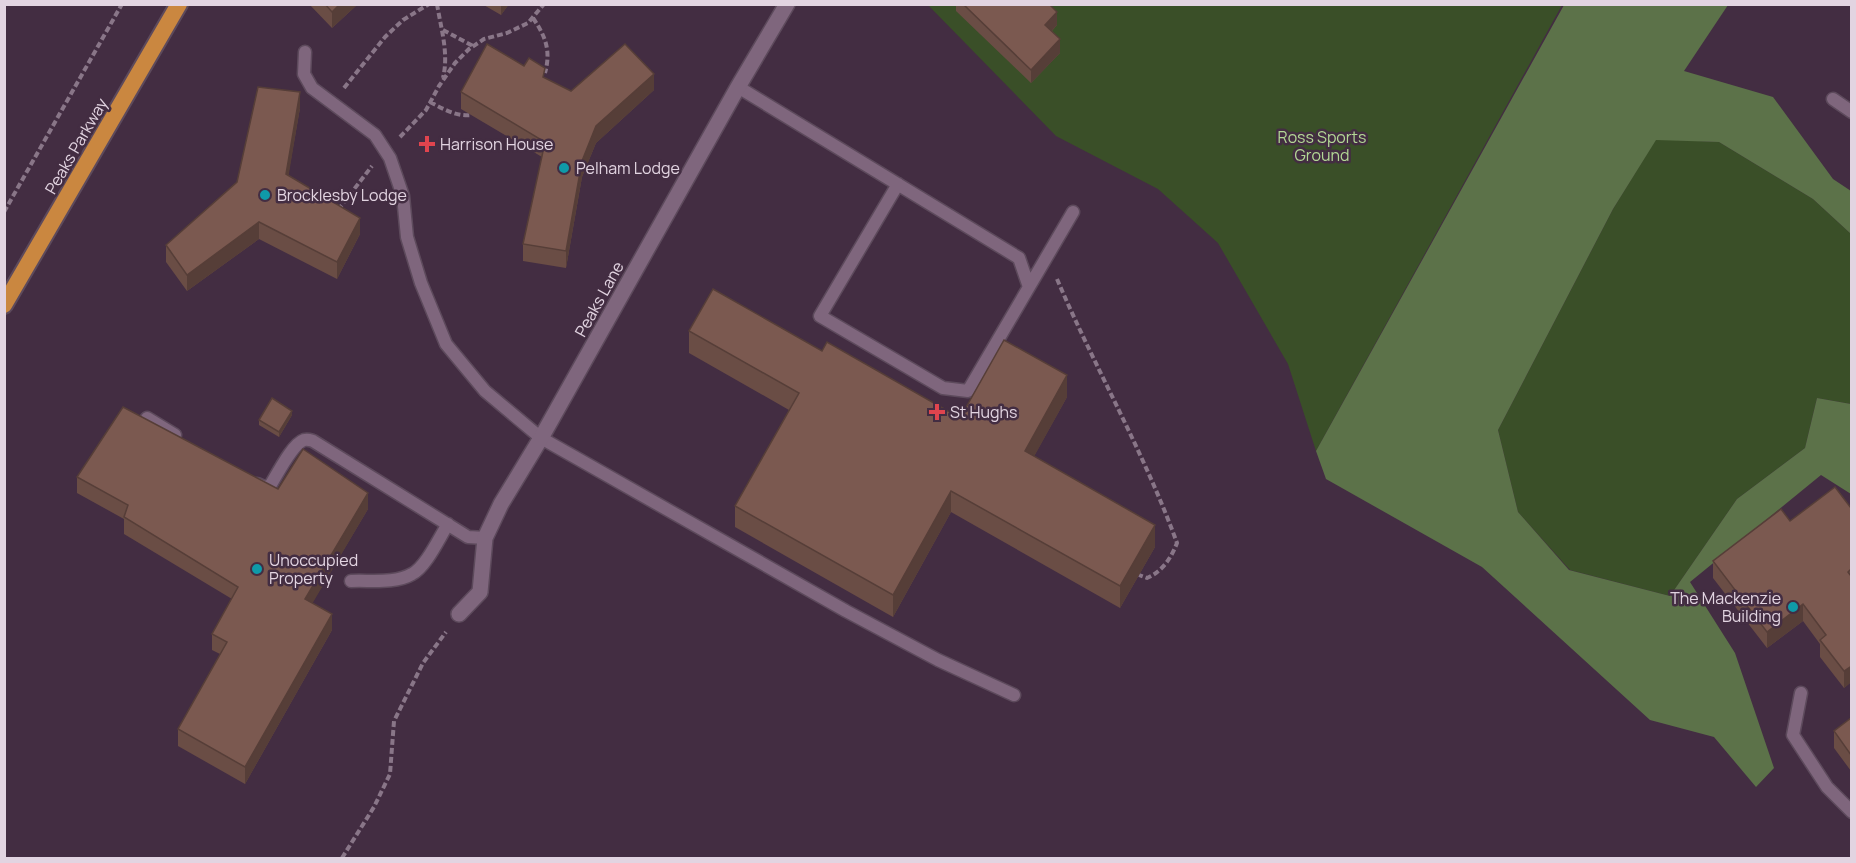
<svg xmlns="http://www.w3.org/2000/svg" width="1856" height="863" viewBox="0 0 1856 863" font-family="Manrope,sans-serif">
<style>
.green{fill:#3a4f28}
.forest{fill:#5c7249}
.lines{fill:none;stroke-linecap:round;stroke-linejoin:round}
.service-casing{stroke:#5d4a5c;stroke-width:15}
.minor-casing{stroke:#5d4a5c;stroke-width:18}
.trunk-casing{stroke:#5d4a5c;stroke-width:20}
.path{stroke:#897688;stroke-width:4;stroke-dasharray:6 3;stroke-linecap:butt}
.service{stroke:#7f667d;stroke-width:12}
.minor{stroke:#7f667d;stroke-width:15}
.trunk{stroke:#ca8740;stroke-width:16}
.wall{fill:#6a4d45}
.shaded-wall{fill:#563e38}
.building{fill:#7b5950;stroke:#563e38;stroke-width:1.5}
.health-dot{fill:#e0444e;stroke:#432d42;stroke-width:2}
.culture-dot{fill:#0f9aa8;stroke:#432d42;stroke-width:2}
.labels{text-anchor:middle;stroke-width:5;stroke-linejoin:round;paint-order:stroke}
.park-label{font-size:16px;fill:#b3d895;stroke:#432d42}
.poi-label{font-size:16px;fill:#e2d4e1;stroke:#432d42;text-anchor:start}
.street-label{font-size:16px;fill:#e2d4e1;stroke:#432d42}
</style>
<rect width="100%" height="100%" fill="#432d42"/>
<path class="green" d="M928,5H1562L1316,451L1288,364L1218,243L1158,189L1056,136Z
M1656,139L1719,142L1813,199L1851,234V404L1817,398L1805,448L1737,499L1670,596L1570,570L1518,512L1498,430L1613,209Z"/>
<path class="forest" d="M1564,5H1728L1684,71L1773,97L1833,179L1851,191V234L1813,199L1719,142L1656,140L1613,209L1498,430L1518,512L1569,570L1670,596L1737,499L1805,448L1817,398L1851,404V494L1821,475L1690,582L1735,653L1774,768L1756,787L1714,737L1650,720L1482,567L1326,479L1316,451Z"/>
<g class="lines">
<g class="service-casing">
<path id="service" d="M305,52L304,74L312,88L375,135L390,158L403,196L407,237L421,283L446,344L485,391L541,438L580,460L846,611L938,660L1014,695
M738,87L1019,258L1029,287L968,391L943,388L820,316L898,184
M1833,99L1852,112
M1029,287L1073,212
M147,418L175,435
M257,484L264,487L270,486C277,475 292,444 304,440C308,439 310,440 313,441L468,537L485,538
M351,581C370,580 395,584 412,574C426,567 439,538 448,524
M1801,693L1793,735L1827,787L1852,812"/>
</g>
<g class="minor-casing">
<path id="minor" d="M459,614L480,592L485,538L501,504L541,438L738,87L787,4"/>
</g>
<g class="trunk-casing">
<path id="trunk" d="M4,305L179,4"/>
</g>
<path class="path" d="M437,4C441,29 449,53 443,78
M533,18C546,37 551,51 545,73
M443,30L473,46
M344,88L385,37L403,20L429,4
M430,102C443,109 457,117 472,115
M400,137L426,110L439,86L455,63L469,49L484,39L507,33L528,23L544,4
M338,210L372,166
M4,212L122,4
M1057,279C1095,368 1144,452 1177,543C1171,558 1163,571 1147,578L1139,575
M342,858L374,807L390,774L394,721L423,663L446,632"/>
<use href="#service" class="service"/>
<use href="#minor" class="minor"/>
<use href="#trunk" class="trunk"/>
</g>
<path class="wall" d="M309,4H358L332,28Z
M482,4H509L501,15Z
M956,4H1049L1057,25L1052,31L1060,53L1031,83L956,11Z
M545,78L571,91L654,90L596,143L582,177L566,268L523,261V244L542,157L461,109V92Z
M300,108L288,176L360,234L337,279L259,239L187,291L166,262V245L237,182Z
M689,331L822,351L960,418L1067,397L1034,456L1155,547L1120,608L951,512L893,617L735,527V506L789,410L689,353Z
M292,415L279,437L259,425V420Z
M77,477L278,489L368,509L312,603L332,630L245,784L178,746V729L220,654L212,650V634L232,599L124,534V519L77,493Z
M1851,508V686L1850,683L1844,688L1820,657V644L1803,621L1767,648L1713,578V561L1790,521Z
M1851,718V771L1834,748V731Z"/>
<path class="shaded-wall" d="M340,4H358L332,28V12Z
M501,4H509L501,15Z
M1057,12V25L1045,38V25Z
M1060,39V53L1031,83V70Z
M654,74V90L596,143L582,177L566,268V251L582,161L596,126Z
M300,92V108L286,191V174Z
M360,218V234L337,279V262Z
M259,222V239L187,291V275Z
M1067,375V397L1025,473V451Z
M292,411V415L279,437V432Z
M951,491V512L893,617V595Z
M368,493V509L305,616V599Z
M1155,525V547L1120,608V586Z
M1803,604V621L1767,648V632Z
M332,614V630L245,784V767Z
M1850,667V683L1844,688V671Z"/>
<path class="building" d="M325,4H340L332,12Z
M963,4H1049L1057,12L1045,25L1060,39L1031,70Z
M487,44L524,66L529,58L545,68L543,77L571,91L625,44L654,74L596,126L582,161L566,251L523,244L545,142L461,92Z
M258,87L300,92L286,174L360,218L337,262L259,222L187,275L166,245L237,182Z
M713,289L822,351L827,342L960,418L1004,340L1067,375L1025,451L1155,525L1120,586L951,491L893,595L735,506L799,393L689,331Z
M272,398L292,411L279,432L259,420Z
M123,407L278,489L303,449L368,493L305,599L332,614L245,767L178,729L227,642L212,634L238,587L124,517L128,505L77,477Z
M1835,487L1851,508V569L1848,572L1851,576V669L1850,667L1844,671L1820,640L1826,635L1803,604L1767,632L1713,561L1781,509L1790,521Z
M1851,718V755L1834,731Z"/>
<g class="health-dot">
<path d="M424 135h6v6h6v6h-6v6h-6v-6h-6v-6h6z"/>
<path d="M934 403h6v6h6v6h-6v6h-6v-6h-6v-6h6z"/>
</g>
<g class="culture-dot">
<circle cx="564" cy="168" r="6"/>
<circle cx="265" cy="195" r="6"/>
<circle cx="257" cy="569" r="6"/>
<circle cx="1793" cy="607" r="6"/>
</g>
<g class="labels">
<g class="park-label">
<text x="1322" y="143">Ross Sports<tspan x="1322" dy="18">Ground</tspan></text>
</g>
<g class="poi-label">
<text x="440" y="150">Harrison House</text>
<text x="576" y="174">Pelham Lodge</text>
<text x="277" y="201">Brocklesby Lodge</text>
<text x="950" y="418">St Hughs</text>
<text x="269" y="566">Unoccupied<tspan x="269" dy="18">Property</tspan></text>
<text x="1781" y="604" text-anchor="end">The Mackenzie<tspan x="1781" dy="18">Building</tspan></text>
</g>
<g class="street-label">
<text transform="translate(76 146) rotate(-60)" y="6">Peaks Parkway</text>
<text transform="translate(599 299) rotate(-61)" y="6">Peaks Lane</text>
</g>
</g>
<rect width="1856" height="863" fill="none" stroke="#e2d4e1" stroke-width="12"/>
</svg>
